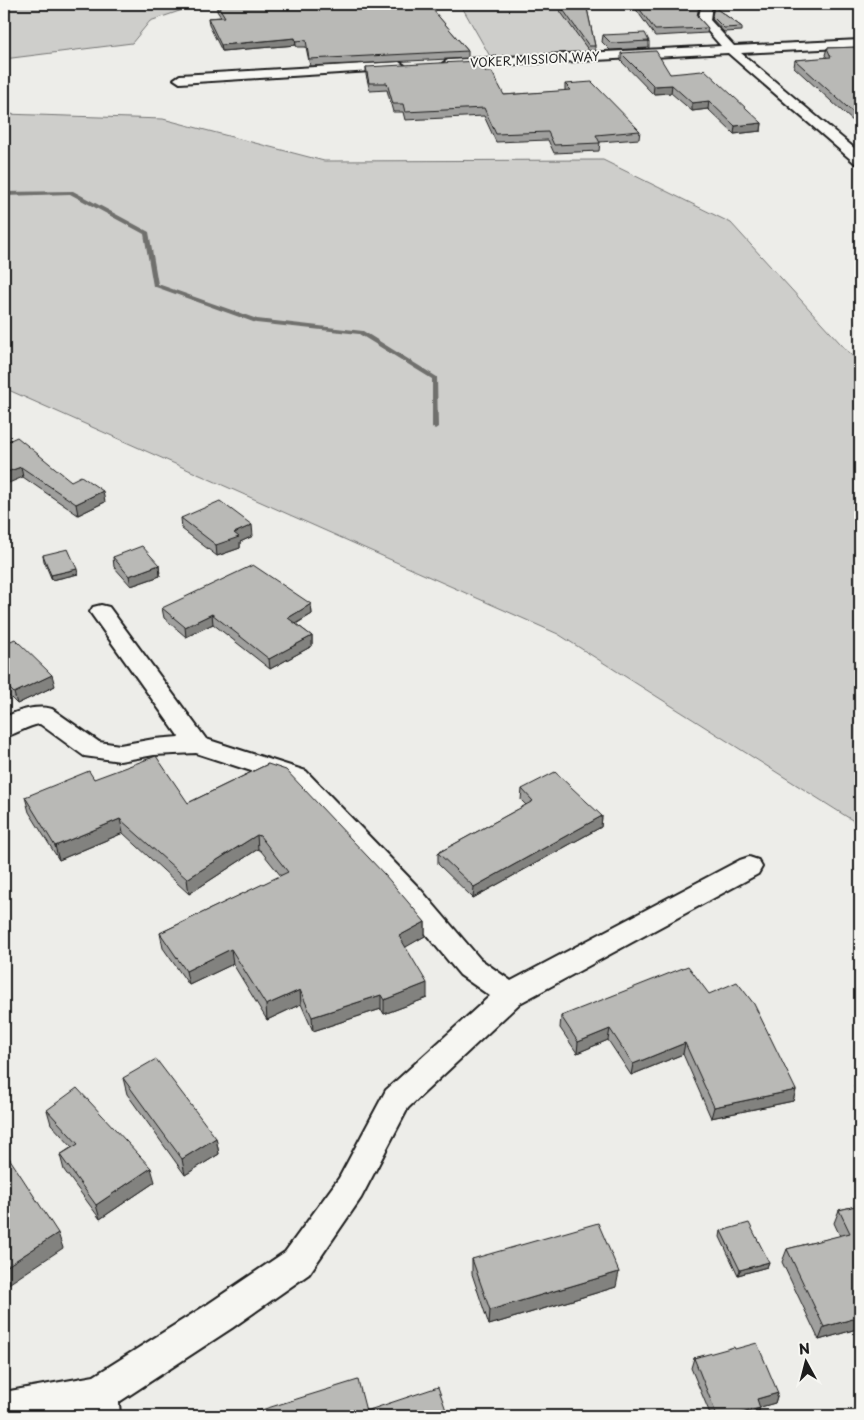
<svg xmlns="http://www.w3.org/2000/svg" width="864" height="1420" viewBox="0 0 864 1420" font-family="'Playpen Sans',sans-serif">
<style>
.green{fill:#cececb;stroke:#757574}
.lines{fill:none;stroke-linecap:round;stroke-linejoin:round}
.stream{fill:#6f6f6d;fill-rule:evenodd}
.street-casing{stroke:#1c1c1c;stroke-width:4}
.street{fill:#f6f6f2;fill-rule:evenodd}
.wall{fill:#9f9f9d;stroke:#1c1c1c}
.shaded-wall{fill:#82827f;stroke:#1c1c1c}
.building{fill:#b9b9b6;stroke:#1c1c1c}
.labels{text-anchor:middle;stroke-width:4;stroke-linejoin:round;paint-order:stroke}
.far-street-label{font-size:12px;fill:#1c1c1c;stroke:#f6f6f2}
</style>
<rect width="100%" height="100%" fill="#edede9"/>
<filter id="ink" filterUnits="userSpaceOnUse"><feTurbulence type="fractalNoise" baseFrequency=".02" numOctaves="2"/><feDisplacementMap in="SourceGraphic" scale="10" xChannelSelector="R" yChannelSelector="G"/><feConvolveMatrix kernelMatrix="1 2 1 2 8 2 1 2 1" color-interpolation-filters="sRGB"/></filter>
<g filter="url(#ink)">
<path class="green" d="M4,4H200L150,21L132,43L4,59Z
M524,4H562L597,52L491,58L462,7Z
M4,114L163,119L324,161L603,160L731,223L850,354L860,362V825L558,634L4,388Z"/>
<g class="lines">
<path class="stream" d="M73,191L149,232L158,284L257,319L363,331L437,377L438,427L435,429L432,427V379L359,334L256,323L153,286L144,234L70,194L4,196V192Z"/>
<g class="street-casing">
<path id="street" d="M702,4H712L710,20L734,46L860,40V47L741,53L860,153V164L855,163L728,53L448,68L442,64L448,60L721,46L698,20Z
M399,62L405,66L403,69L180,83L174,79L180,75Z
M101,605L109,607L206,739L306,771L421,890L480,959L511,981L740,860L749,857L758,860L762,867L758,874L520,1003L408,1108L361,1198L309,1274L232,1328L119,1402L120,1416H84V1414L70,1416H4V1392L94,1376L208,1304L285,1252L339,1178L386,1090L490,996L460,975L401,904L288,783L196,753L154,755L120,761L84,756L40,724C26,726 17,734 4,737V718C18,710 37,705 52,709L99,742L120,745L154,739L179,737L90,612L93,607Z"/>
</g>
<use href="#street" class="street"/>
</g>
<path class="wall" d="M217,4H452V6L431,8L468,51V58L310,66L306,47H297L296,45L222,51L209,25L208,18L221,17L217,11Z
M555,4H586L595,46V51H589Z
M632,4H640L641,8L697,16L708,28L707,33L655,36Z
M714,7L742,27V31L724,32L712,19Z
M603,35L649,41V48L610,50L602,42Z
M860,47V123L856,124L794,67L795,60L827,58L825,55L827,48Z
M621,53L670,74L762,123L761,131L734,134L708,109L692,111L671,93L653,94L621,61Z
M366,67L504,95L565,91V84L640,131L639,139L600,142L599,151L554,153L548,140L496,142L484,116L405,120L403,112H393L387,90L370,91L366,75Z
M4,443L71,481L105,502L78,515L23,477Z
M181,518L253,536L240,542V548L217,556L182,529Z
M43,555L78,574L52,580L44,561Z
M113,557L159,565L160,576L131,586L114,567Z
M311,604L312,614L296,624L312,636V646L270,669L213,624L186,637L164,618L162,608Z
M4,644L55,686L17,704L4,691Z
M268,764L425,922V936L405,947L427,998L384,1014L381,1009L313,1031L301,1004L267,1020L233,964L189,985L163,948L160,933L281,876L261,851L258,849L189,894L123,833L59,860L29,812L25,797L94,779L188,803Z
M522,789L602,816L601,827L473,898L438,864V853L526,805L521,800Z
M709,994L796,1090L793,1101L711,1118L683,1054L631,1075L608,1040L577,1053L560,1028L561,1016Z
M859,1073H860V1097L854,1087Z
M123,1078L216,1138L219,1154L185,1175L127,1094Z
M47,1110L155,1182L100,1219L64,1170L60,1155L72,1147L51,1124Z
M860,1134V1152L856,1145Z
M860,1205V1328L819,1340L782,1262L787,1249L840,1236L834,1223L839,1210Z
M721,1231L769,1262L767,1267L738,1275L720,1237Z
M472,1259L616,1287L489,1325L472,1274Z
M735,1349L778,1393L775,1403L760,1407L757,1416H711L691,1368L694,1358Z"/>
<path class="shaded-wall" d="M295,38L296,45L222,51L221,45Z
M672,85L671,93L653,94L654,86Z
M709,101L708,109L692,111V103Z
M857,116H860V123L856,124Z
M762,123L761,131L734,134L735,126Z
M21,467L23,477L4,485V473Z
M103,491L105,502L78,515L76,504Z
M252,525L253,536L240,542V548L217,556L216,545L234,533Z
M159,565L160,576L131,586L129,576Z
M77,569L78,574L52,580L51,575Z
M311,604L312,614L288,628V618Z
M212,614L213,624L186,637L185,627Z
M312,636V646L270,669L269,659Z
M52,675L55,686L17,704L14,693Z
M602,816L601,827L473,898L474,887Z
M120,819L123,833L59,860L55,846Z
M257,835L258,849L189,894L187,879Z
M4,840L7,850L4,852Z
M425,922V936L399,951V936Z
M231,949L233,964L189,985L186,971Z
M427,983V998L384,1014V1000Z
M300,990L301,1004L267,1020L266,1005Z
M381,995V1009L313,1031L312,1017Z
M610,1029L608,1040L577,1053L578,1042Z
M685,1043L683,1054L631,1075L633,1064Z
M796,1090L793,1101L711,1118L714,1107Z
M216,1138L219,1154L185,1175L182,1159Z
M151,1168L155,1182L100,1219L96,1205Z
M58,1233L63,1248L4,1287V1268Z
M769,1262L767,1267L738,1275L740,1270Z
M619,1272L616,1287L489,1325L490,1310Z
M860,1317V1328L819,1340L824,1327Z
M778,1393L775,1403L754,1409L757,1399Z
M760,1408L757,1416H731Z"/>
<path class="building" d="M217,4H428L468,51L309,59L306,40L296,41L295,38L221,45L208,18L225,17Z
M559,4H586L595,46H589Z
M636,4H640L641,8L699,6L697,16L708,28L655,30Z
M714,7L742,27L724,28L712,16Z
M645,33L649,41L611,43L603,35Z
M860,47V116H857L795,60L831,57L827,48Z
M656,51L670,74L702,71L704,69L762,123L735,126L709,101L692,103L672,85L654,86L621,53Z
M477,61L486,72H492L504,95L571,90L565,84L592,82L640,131L596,135L600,143L554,145L548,132L496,134L484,108L405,112L403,104H393L387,83H369L366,67Z
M17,437L71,481L81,476L103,491L76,504L21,467L4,473V443Z
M220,501L252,525L234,533L239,537L216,545L181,518Z
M142,546L159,565L129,576L113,557Z
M68,549L77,569L51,575L43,555Z
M253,565L311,604L288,618L312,636L269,659L212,614L185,627L162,608Z
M15,639L52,675L14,693L4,683V644Z
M156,756L188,803L268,764L286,770L385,875L425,922L399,936L427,983L384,1000L381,995L312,1017L300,990L266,1005L231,949L186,971L160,933L288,872L260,836L257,835L187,879L120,819L55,846L25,797L89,771L94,779Z
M555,772L602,816L474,887L438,853L533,801L522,789Z
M688,966L709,994L737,982L754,1004L796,1090L714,1107L685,1043L633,1064L610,1029L578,1042L561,1016Z
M156,1059L216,1138L182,1159L123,1078Z
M77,1088L151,1168L96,1205L60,1155L78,1144L47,1110Z
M4,1150L58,1233L4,1268Z
M860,1205V1317L824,1327L787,1249L850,1233L839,1210Z
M598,1223L619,1272L490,1310L472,1259Z
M749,1223L769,1262L740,1270L721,1231Z
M757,1343L778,1393L757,1399L760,1408L731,1416H717L694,1358L734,1347L735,1349Z
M358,1380L366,1411L438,1387L448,1416H242Z"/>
</g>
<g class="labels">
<g class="far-street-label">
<text transform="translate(535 60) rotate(-3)" y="4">VOKER MISSION WAY</text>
</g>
</g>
<rect width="864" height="1420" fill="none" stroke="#f6f6f2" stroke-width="20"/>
<rect x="10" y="10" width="844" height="1400" fill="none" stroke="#1c1c1c" stroke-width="2" filter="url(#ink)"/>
<g transform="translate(806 1362) rotate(353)" stroke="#f6f6f2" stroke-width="4" paint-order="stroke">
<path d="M0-4L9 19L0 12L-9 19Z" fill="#1c1c1c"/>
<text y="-8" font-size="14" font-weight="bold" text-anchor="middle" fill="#1c1c1c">N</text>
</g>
</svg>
